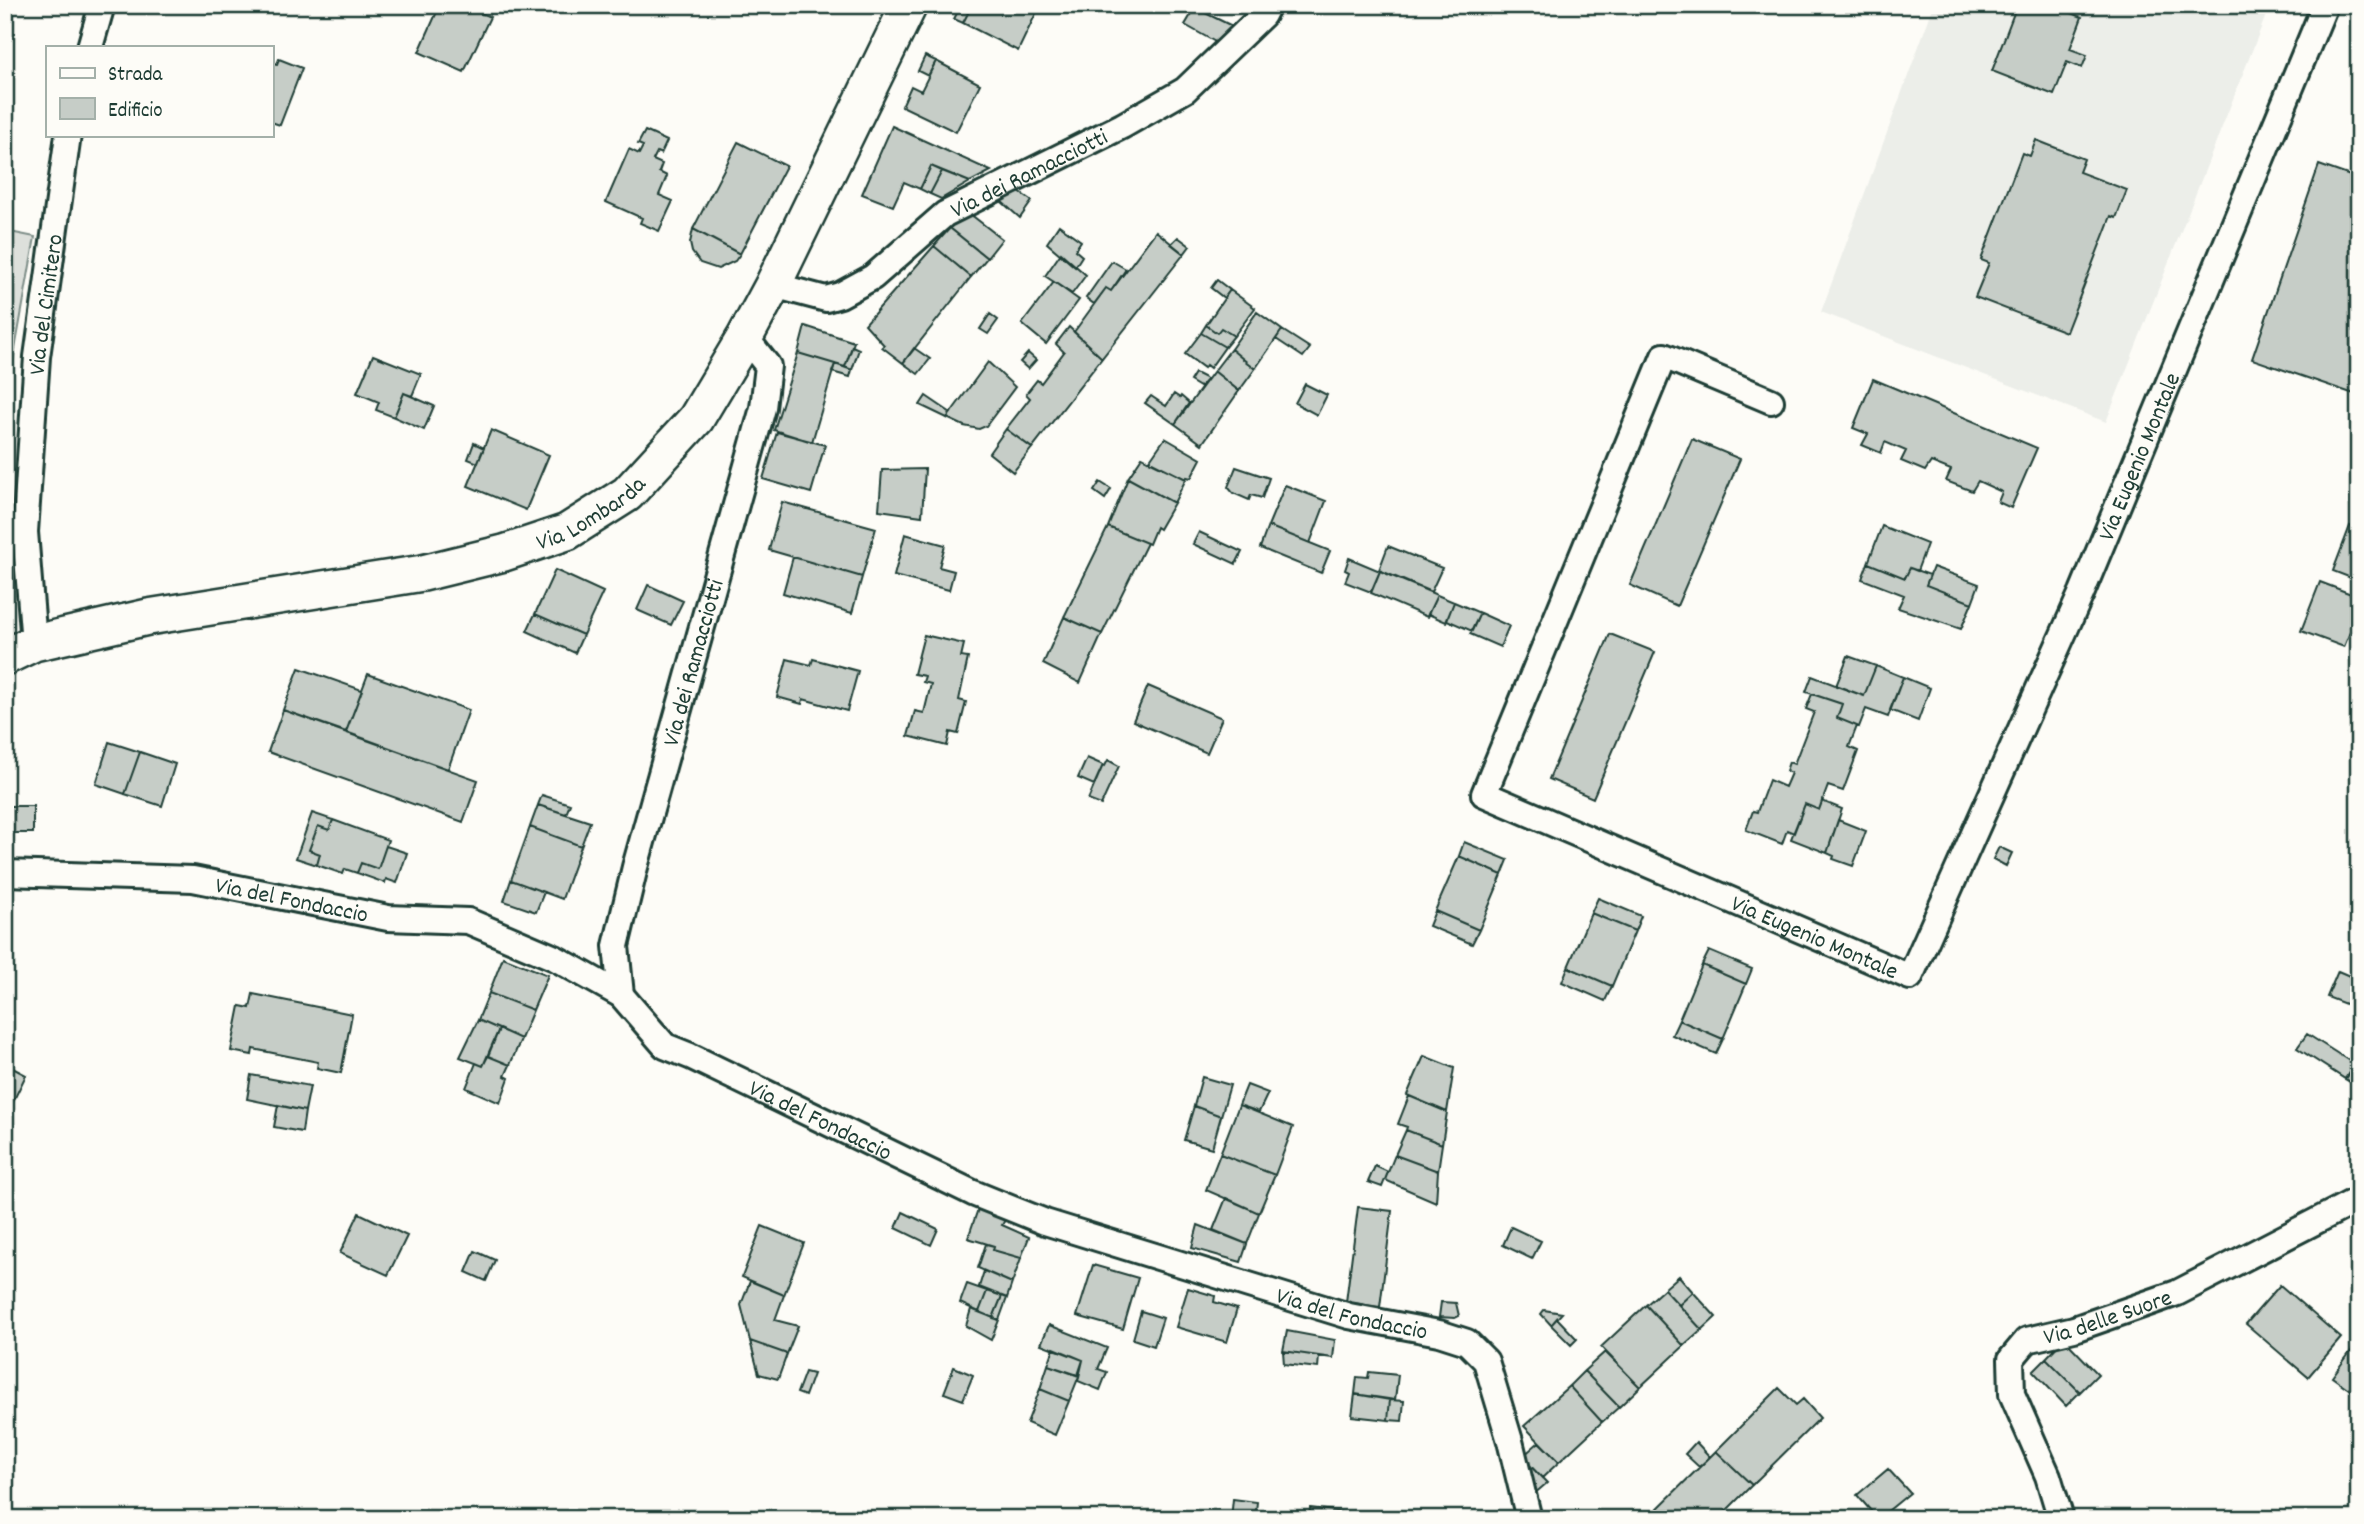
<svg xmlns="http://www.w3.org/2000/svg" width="2364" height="1524" viewBox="0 0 2364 1524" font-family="Dekko,sans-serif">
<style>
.built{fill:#eceee9}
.green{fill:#dde0db;stroke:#7e8e88;stroke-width:2}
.building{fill:#c6cdc7;stroke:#1f3d34;stroke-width:2}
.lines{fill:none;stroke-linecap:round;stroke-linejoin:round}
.street-casing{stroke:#1f3d34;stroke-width:30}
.secondary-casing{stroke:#1f3d34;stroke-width:40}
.street{stroke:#fdfcf7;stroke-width:24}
.secondary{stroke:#fdfcf7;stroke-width:35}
.labels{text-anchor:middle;stroke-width:5;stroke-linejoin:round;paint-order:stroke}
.street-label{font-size:24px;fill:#1f3d34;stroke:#fdfcf7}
</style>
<rect width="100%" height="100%" fill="#fdfcf7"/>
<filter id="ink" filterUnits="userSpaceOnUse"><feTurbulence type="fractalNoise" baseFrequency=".0143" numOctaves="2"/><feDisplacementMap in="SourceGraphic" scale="14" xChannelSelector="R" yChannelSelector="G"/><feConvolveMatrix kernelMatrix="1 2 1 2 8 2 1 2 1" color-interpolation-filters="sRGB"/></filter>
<g filter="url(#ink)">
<path class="built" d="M1934,5H2270L2106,422L1821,312Z"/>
<path class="green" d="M5,231L35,237L5,406Z"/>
<path class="building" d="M440,5H464L490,17L464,72L419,52Z
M811,5H833L830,13Z
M961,5H972L963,23L954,19Z
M972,5H1040L1018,51L963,23Z
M1659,5H1678L1675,13Z
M2017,5H2051L2082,17L2070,49L2087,55L2082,68L2067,62L2054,95L1992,71Z
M1195,8L1232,26L1219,44L1185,25Z
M925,56L936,61L928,76L918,71Z
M279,59L302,68L280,125L271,122V62L277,64Z
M936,61L980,84L956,132L902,106L911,86L921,91Z
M892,126L991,171L970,182L931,166L920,189L904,182L893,206L862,194Z
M645,131L667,141L661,154L657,152L653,160L662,164L659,172L667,176L659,195L673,201L659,231L640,223L642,218L606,202L629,149L639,154L643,146L638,144Z
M2036,140L2084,159L2079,172L2127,190L2116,218L2111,216L2066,332L1975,297L1989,263L1981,260L2022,153L2030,156Z
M738,142L786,166L740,254L693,229Z
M2319,165L2359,179V302L2357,308H2359V380L2354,394L2252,359Z
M931,166L942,171L930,194L920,189Z
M942,171L970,182L941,199L930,194Z
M1016,190L1032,201L1020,218L1001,201Z
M965,210L1002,239L987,258L950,228Z
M1059,225L1081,241L1075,250L1082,256L1075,267L1047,243Z
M950,228L987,258L971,277L934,246Z
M693,229L740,254L735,261L718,269L700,263L692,252L690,243Z
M1156,231L1184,254L1102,358L1074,332L1106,288L1111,291Z
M1178,237L1190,246L1184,254L1171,244Z
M934,246L971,277L903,363L882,347L884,345L865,324Z
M1061,253L1086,275L1072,294L1045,276Z
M1112,261L1126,269L1111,291L1106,288L1094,304L1086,298Z
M1217,280L1230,290L1224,298L1211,288Z
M1054,282L1079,300L1046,344L1022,324Z
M1230,290L1255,308L1234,336L1221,328L1217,333L1206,325Z
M1257,312L1282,330L1255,369L1231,349Z
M990,314L998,320L988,334L980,329Z
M1206,325L1217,333L1221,328L1234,336L1225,347L1201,333Z
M805,326L854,342L845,367L798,353Z
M1069,327L1102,358L1032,448L1006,429L1030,398L1026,394L1037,380L1041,383L1064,352L1056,344Z
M1282,330L1310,348L1303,357L1276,339Z
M1201,333L1225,347L1210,368L1206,365L1204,368L1185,354Z
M852,346L859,349L852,370L845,367Z
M914,348L930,359L918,374L903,363Z
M1231,349L1255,369L1239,391L1214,371Z
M798,353L835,364L812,442L774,430Z
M1028,353L1036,360L1028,369L1020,362Z
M373,355L421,374L412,396L404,393L394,417L376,410L379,402L357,393Z
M988,362L1015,387L986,426L979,429L964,426L947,418Z
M835,364L852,370L850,377L832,372Z
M1214,371L1239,391L1202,444L1175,424Z
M1195,373L1207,379L1200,387L1190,381Z
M1873,379L2037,448L2011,508L1998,502L2002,492L1978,481L1972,491L1946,481L1951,470L1931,462L1925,471L1901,461L1906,451L1885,442L1881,453L1862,445L1868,434L1853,428Z
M1305,384L1327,395L1317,415L1295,403Z
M404,393L434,406L424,430L394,417Z
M1174,394L1180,398L1181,396L1189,403L1175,424L1145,403L1151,396L1166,406Z
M926,396L951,413L947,418L920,405Z
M1006,429L1032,448L1013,472L989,453Z
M491,430L549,455L526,510L468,486Z
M777,432L825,445L811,493L763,479Z
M1165,438L1201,459L1191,478L1187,477L1186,479L1149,461Z
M1692,439L1740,459L1677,606L1630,585Z
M474,443L484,448L478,463L468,459Z
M1142,457L1186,479L1174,503L1128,478Z
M1236,467L1269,478L1262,498L1251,495L1249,500L1233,493L1228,487Z
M925,469L922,516L879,510L882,470Z
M1128,478L1174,503L1159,529L1156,527L1149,544L1108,527Z
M1100,482L1111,489L1105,499L1094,491Z
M1285,485L1326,501L1310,543L1268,526Z
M782,502L876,528L862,577L769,550Z
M1268,526L1330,551L1321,573L1260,548Z
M1882,526L1927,544L1917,571L1910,568L1905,578L1868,563Z
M2350,526L2359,529V581L2333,571Z
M1108,527L1147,543L1102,634L1064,617Z
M1199,532L1242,552L1236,564L1193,544Z
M905,534L945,545L939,567L954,571L949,590L894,576Z
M1388,546L1442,568L1431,592L1379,570Z
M793,557L862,577L852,613L783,593Z
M1349,558L1380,571L1371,592L1345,582L1349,572L1345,570Z
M1868,563L1905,578L1910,568L1930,575L1926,585L1972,603L1961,629L1898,608L1904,595L1862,579Z
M1933,567L1979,584L1972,603L1926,585Z
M555,570L603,592L583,635L535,614Z
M1380,571L1437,595L1427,617L1371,593Z
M2320,582L2359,597V610L2344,647L2301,631Z
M648,585L683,601L671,625L637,610Z
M1437,595L1454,602L1446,622L1428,614Z
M1454,602L1480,613L1472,631L1447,620Z
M1480,613L1509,626L1500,647L1470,634Z
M535,614L583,635L575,653L527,631Z
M1064,617L1102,634L1080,683L1043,664Z
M1610,634L1655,652L1593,798L1549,779Z
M924,635L964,644L961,657L968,658L959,700L966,702L958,734L950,732L947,746L908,736L915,711L924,713L931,684L923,682L925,676L914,674Z
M1848,656L1876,666L1864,696L1836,686Z
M787,659L811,665L813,659L858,671L847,711L803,699L802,704L777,697Z
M1876,666L1903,677L1888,717L1866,709L1859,727L1837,718L1842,704L1806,692L1812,676L1864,696Z
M299,668L362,690L346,732L283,710Z
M368,674L469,710L448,769L346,732Z
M1903,677L1930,688L1918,721L1890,710Z
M1148,686L1222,718L1207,753L1133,721Z
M1812,694L1842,704L1837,718L1857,726L1849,747L1858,751L1843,791L1828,786L1819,810L1805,804L1794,833L1787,830L1782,844L1746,830L1753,811L1757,812L1769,780L1785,787L1791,773L1786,771L1789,762L1794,764L1814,712L1806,709Z
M2359,697V725L2350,721Z
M283,710L478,780L463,822L268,752Z
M109,742L140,752L125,794L96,784Z
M140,752L175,764L162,806L125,794Z
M1087,758L1103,765L1094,785L1078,778Z
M1108,760L1119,766L1101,805L1088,800L1103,765L1105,766Z
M542,795L570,804L566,814L538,805Z
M1822,801L1842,809L1827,853L1791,839L1805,804L1819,810Z
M538,805L590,822L581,846L530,827Z
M10,806H33V833H9Z
M312,813L333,820L329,830L318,826L309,850L320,854L317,865L296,858Z
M333,820L388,840L378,869L361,863L357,873L345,869L343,874L317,865L320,854L309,850L318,826L329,830Z
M1838,820L1866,831L1853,866L1833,859L1834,856L1827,853Z
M530,827L581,846L562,899L511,880Z
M1464,842L1508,860L1502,875L1459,856Z
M386,846L407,853L397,883L386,879L385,883L357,873L361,863L378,869Z
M1999,847L2012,853L2006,866L1993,859Z
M1459,856L1502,875L1479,930L1435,911Z
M511,880L544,892L536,912L504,901Z
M1598,898L1641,916L1635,931L1591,913Z
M1435,911L1479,930L1472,944L1429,926Z
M1591,913L1635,931L1612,986L1568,967Z
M1709,951L1752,969L1746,984L1702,965Z
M503,957L548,975L533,1010L489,993Z
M1702,965L1746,984L1723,1039L1679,1020Z
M1568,967L1612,986L1605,1001L1562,982Z
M2338,971L2359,980L2348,1005L2327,997Z
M2359,981V1011L2348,1005Z
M489,993L533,1010L521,1039L478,1020Z
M253,994L352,1014L341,1073L317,1068L318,1062L253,1049L252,1055L231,1051L240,1006L250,1008Z
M478,1020L499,1029L483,1066L460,1057Z
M1679,1020L1723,1039L1716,1054L1672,1035Z
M499,1029L521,1039L510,1065L488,1056Z
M2307,1034L2354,1064L2345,1079L2297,1048Z
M488,1056L510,1065L505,1076L509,1078L500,1103L466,1088L476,1063L483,1066Z
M1424,1056L1454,1068L1447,1112L1407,1095Z
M2359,1056V1088L2345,1079Z
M5,1064L26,1075L7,1114L5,1113Z
M251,1075L310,1086L305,1111L247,1099Z
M1202,1077L1230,1085L1221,1116L1194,1106Z
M1247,1085L1268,1093L1259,1112L1239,1105Z
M1409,1096L1447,1112L1442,1144L1406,1130L1407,1127L1398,1124Z
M278,1105L305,1111L302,1132L274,1127Z
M1239,1105L1293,1127L1275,1175L1220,1154Z
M1194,1106L1221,1116L1212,1148L1184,1140Z
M1406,1130L1442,1144L1438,1171L1395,1155Z
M1220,1154L1275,1175L1259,1213L1206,1190Z
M1395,1155L1438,1171L1436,1202L1385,1180Z
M1375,1166L1388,1172L1382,1187L1368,1182Z
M1226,1198L1259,1213L1247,1244L1213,1230Z
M1358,1207L1392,1211L1380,1307L1346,1302Z
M978,1209L1005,1220L1002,1225L1029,1237L1021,1258L993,1250L994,1246L968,1238Z
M903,1212L938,1229L931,1245L896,1228Z
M359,1213L407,1236L388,1275L340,1253Z
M1198,1225L1247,1244L1241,1262L1192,1248Z
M762,1226L804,1243L784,1295L742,1277Z
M1511,1227L1541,1241L1532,1259L1503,1245Z
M986,1244L994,1246L993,1250L1021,1258L1012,1283L978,1268Z
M475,1251L495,1260L486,1281L466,1272Z
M1093,1265L1138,1278L1123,1329L1077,1316Z
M984,1271L1012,1283L1007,1298L979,1287Z
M1679,1276L1693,1292L1679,1305L1664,1289Z
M750,1281L784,1295L775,1320L798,1326L787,1354L750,1341L741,1305Z
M967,1284L987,1291L979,1312L960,1303Z
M2280,1285L2341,1338L2308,1377L2246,1324Z
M1188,1288L1215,1296L1214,1302L1237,1309L1227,1342L1176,1327Z
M1664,1289L1702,1330L1684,1346L1646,1305Z
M987,1291L1002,1296L993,1318L979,1312Z
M1693,1292L1716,1317L1702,1330L1679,1305Z
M1002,1296L1007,1298L999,1320L993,1318Z
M1441,1302L1456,1303L1459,1316L1455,1318L1439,1317Z
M1646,1305L1684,1346L1640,1387L1601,1347Z
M971,1309L999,1320L991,1340L966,1326Z
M1544,1310L1562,1313L1551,1325L1541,1314Z
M1141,1311L1163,1318L1154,1346L1133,1339Z
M1557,1318L1577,1339L1571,1345L1551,1325Z
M1049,1325L1107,1348L1098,1369L1107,1372L1100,1390L1078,1381L1083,1360L1041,1344Z
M1287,1331L1335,1340L1333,1358L1283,1351Z
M2064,1339L2098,1374L2080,1392L2046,1358Z
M2359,1340V1390L2356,1394L2332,1377Z
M750,1341L787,1354L778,1379L759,1374Z
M1054,1348L1083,1360L1078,1375L1048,1365Z
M1283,1351L1319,1356L1318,1368L1284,1364Z
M1605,1352L1640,1387L1619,1407L1584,1371Z
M2046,1358L2080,1392L2066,1406L2033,1371Z
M1048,1365L1079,1376L1069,1401L1040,1389Z
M954,1367L973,1375L963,1400L944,1393Z
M1584,1371L1619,1407L1602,1422L1569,1386Z
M805,1372L813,1374L805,1396L797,1393Z
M1369,1372L1398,1375L1395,1400L1355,1394L1357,1377L1368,1378Z
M1569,1386L1602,1422L1559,1462L1524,1426Z
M1779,1388L1796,1405L1803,1399L1820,1418L1752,1485L1716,1451Z
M1040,1389L1069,1401L1055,1435L1027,1423Z
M1355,1394L1390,1400L1388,1420L1352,1416Z
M1390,1400L1404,1401L1402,1421L1388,1420Z
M1539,1442L1559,1462L1542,1478L1522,1457Z
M1696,1442L1710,1457L1699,1467L1685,1454Z
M1716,1451L1752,1485L1718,1519H1647Z
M1522,1457L1547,1483L1533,1495Z
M1888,1469L1910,1493L1878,1519L1857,1495Z
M1233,1499L1257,1502L1255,1519H1231Z
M1310,1508L1361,1514L1360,1519H1309Z"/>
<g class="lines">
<g class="street-casing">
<g id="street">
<path d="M90,47L102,5"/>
<path id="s1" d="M773,285L826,299L840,295L873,277L945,214L1122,126L1185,90L1263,15L1268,5"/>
<path id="s2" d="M1771,401L1664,356L1484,794L1910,977L2082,592L2325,5"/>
<path id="s3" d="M34,643L25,532L37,357L68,135"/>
<path id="s4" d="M5,873L193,879L388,918L468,921L555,958L621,995L665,1046L690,1056L973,1193L1045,1222L1349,1316L1439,1333L1467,1342L1486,1361L1510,1441L1529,1519"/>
<path id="s5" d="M621,995L616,946L635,867L763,408L768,366L745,337"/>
<path id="s6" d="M2061,1519L2048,1476L2012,1394L2011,1359L2027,1340L2074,1329L2177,1293L2359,1199"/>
</g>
</g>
<g class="secondary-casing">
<g id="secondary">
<path id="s7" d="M5,657L34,643L148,617L423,573L504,553L567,532L627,494L696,419L745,337L773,285L909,5"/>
</g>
</g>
<use href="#street" class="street"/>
<use href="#secondary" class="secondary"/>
</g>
</g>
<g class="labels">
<g class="street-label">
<text dy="8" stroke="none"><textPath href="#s1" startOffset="296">Via dei Ramacciotti</textPath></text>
<text dy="8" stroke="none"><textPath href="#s3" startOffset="340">Via del Cimitero</textPath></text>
<text dy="8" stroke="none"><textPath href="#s2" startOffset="1622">Via Eugenio Montale</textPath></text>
<text dy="8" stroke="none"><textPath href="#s7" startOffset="607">Via Lombarda</textPath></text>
<text dy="8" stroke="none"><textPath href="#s5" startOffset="343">Via dei Ramacciotti</textPath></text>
<text dy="8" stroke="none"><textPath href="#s4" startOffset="289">Via del Fondaccio</textPath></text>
<text dy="8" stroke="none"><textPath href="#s2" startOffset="950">Via Eugenio Montale</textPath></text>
<text dy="8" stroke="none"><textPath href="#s4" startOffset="877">Via del Fondaccio</textPath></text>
<text dy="8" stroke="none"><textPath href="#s4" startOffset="1444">Via del Fondaccio</textPath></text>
<text dy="8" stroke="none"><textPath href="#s6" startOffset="278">Via delle Suore</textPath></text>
</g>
</g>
<rect width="2364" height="1524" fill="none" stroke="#fdfcf7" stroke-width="28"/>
<rect x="14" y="14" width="2336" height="1496" fill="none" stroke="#1f3d34" stroke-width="2.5" filter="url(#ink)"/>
<rect x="46" y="46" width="228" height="91" fill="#fdfcf7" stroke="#a4b0a9" stroke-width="2"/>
<rect x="60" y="68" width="35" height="10" fill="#fdfcf7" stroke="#a4b0a9" stroke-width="2"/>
<text x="108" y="80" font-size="21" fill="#1f3d34">Strada</text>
<rect x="60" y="98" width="35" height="21" fill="#c6cdc7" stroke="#a4b0a9" stroke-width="2"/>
<text x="108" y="116" font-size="21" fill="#1f3d34">Edificio</text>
</svg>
